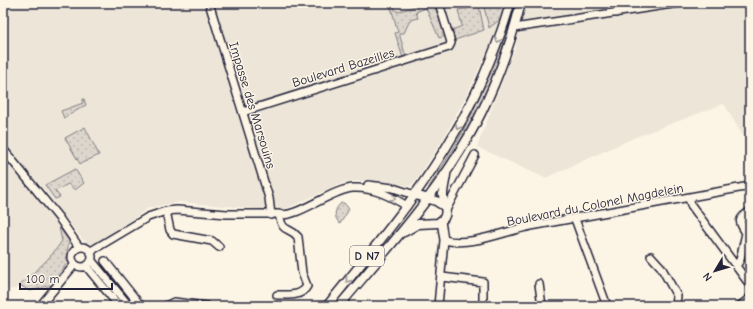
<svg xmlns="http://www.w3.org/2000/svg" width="753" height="309" viewBox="0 0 753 309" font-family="'Comic Neue',sans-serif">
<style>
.built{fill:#ece5d8}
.green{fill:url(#green-dots);stroke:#7f7c84}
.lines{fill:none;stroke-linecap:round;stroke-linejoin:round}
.minor-casing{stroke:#22223b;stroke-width:10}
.major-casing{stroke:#22223b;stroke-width:11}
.minor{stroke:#fcf5e5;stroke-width:7}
.major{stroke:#fcf5e5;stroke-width:8}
.oneway{stroke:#9a9698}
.labels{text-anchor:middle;stroke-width:3;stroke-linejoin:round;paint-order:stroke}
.shield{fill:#fcf5e5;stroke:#63616e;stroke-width:1}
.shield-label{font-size:12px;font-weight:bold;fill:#22223b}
.street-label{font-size:13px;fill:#22223b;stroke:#fcf5e5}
</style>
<defs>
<pattern id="green-dots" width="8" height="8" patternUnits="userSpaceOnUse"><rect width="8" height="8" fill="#dcd6cc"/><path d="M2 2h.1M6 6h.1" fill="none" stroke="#bcb7b0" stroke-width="1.8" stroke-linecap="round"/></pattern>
</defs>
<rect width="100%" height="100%" fill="#fcf5e5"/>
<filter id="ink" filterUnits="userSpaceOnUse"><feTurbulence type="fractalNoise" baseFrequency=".025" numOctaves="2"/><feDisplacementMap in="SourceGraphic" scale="8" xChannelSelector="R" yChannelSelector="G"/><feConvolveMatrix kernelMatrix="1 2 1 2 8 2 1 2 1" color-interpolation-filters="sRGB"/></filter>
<g filter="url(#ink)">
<path class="built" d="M3,3H435L447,42L455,39L444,3H506L502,18L489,48L465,98L443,139L418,178L410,186L375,181H356L343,183L287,208L281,209H259L179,202L148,208L102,241L90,244L82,239L40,185L3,143Z
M526,3H750V148L724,104L638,136L545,178L477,147L515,48Z
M3,155L70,238L61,255L50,270L15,289L3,290Z"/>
<path class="green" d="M392,3L397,12L425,3H434L445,36L439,38L426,8L416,12L418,18L410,20L404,33H399L406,57L403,58L395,33L398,32L390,4Z
M483,3H506L502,18L489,28Z
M515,3H518C508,36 497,70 482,101C468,131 449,160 431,188L429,189V187L454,148L471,116L505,33Z
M479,6L484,30L455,40L452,30L462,26L458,10Z
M83,99H84L86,105L64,118L61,111L83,103Z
M85,127L99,155L80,164L65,138Z
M75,169L84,183L75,190L68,184L55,191L60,197L55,199L45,185Z
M341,203H344L349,209L340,224C333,216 334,210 341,203Z
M59,227L69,241L67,254V263L52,285L30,291L19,285C35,272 50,259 62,241Z"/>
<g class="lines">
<g class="minor-casing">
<path id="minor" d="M209,3L269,198L271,215
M616,13L619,3
M514,28L679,3
M243,112L449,47L451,43L450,39L439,3
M3,149L59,218L79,247
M368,185L393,188L415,195
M689,198L691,205L750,285
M446,210L475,155
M166,211L170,230L173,234L212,241L219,247
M575,219L607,306
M444,240C472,247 504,231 531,226C604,212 677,200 750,186
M72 257a10 10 0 1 1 20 0a10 10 0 1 1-20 0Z
M91,251L148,217L166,211L177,210L227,214H279C294,220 332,189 353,188C373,187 390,196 407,206
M651,256L661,267L677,296L676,306
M92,261L129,306
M105,261L141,306
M86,266L119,306
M736,266L740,260L746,233C738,220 738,220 750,211
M442,277L483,282V306
M539,284L542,306
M277,295C288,295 301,297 307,286L302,273L298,237C288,225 283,235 279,214
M40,306L75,264
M166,306L174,302L206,306
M438,306L444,240L441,221
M740,306L750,298"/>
</g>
<g class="major-casing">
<path id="major" d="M415,195L436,201L444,206
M404,232L418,224L438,223L444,218C448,211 444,204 443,195C443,189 445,182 446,175
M327,306C373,249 421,193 457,129C467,112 476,93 484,75C494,51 504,28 510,3
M339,306C381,256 426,207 460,151C488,106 508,54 521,3"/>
</g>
<use href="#minor" class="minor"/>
<use href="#major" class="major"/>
</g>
<defs><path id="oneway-chevron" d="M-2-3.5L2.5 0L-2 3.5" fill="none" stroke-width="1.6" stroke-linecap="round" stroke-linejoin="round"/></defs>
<g class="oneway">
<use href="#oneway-chevron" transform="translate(498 40) rotate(110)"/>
<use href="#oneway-chevron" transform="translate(458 127) rotate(119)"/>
<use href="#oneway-chevron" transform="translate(393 198) rotate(28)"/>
<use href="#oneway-chevron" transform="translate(348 280) rotate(129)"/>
</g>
</g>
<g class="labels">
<rect class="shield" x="350" y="246" width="34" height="20" rx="3"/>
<g class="shield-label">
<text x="367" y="260">D N7</text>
</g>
<g class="street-label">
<text transform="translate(343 67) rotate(-17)" y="5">Boulevard Bazeilles</text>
<text transform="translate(253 105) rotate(73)" y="5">Impasse des Marsouins</text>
<text transform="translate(595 204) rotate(-11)" y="5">Boulevard du Colonel Magdelein</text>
</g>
</g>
<rect width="753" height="309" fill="none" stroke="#fcf5e5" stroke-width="16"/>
<rect x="8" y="8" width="737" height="293" fill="none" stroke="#22223b" stroke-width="1.5" filter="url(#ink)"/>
<g transform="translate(715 271) rotate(232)" stroke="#fcf5e5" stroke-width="3" paint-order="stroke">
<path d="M0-3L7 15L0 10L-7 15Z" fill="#22223b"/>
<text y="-6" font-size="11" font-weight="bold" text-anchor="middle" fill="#22223b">N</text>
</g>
<path d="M20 283v6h92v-6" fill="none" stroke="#22223b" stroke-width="2"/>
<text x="26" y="283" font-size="12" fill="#22223b" stroke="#fcf5e5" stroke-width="3" paint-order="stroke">100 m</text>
</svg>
